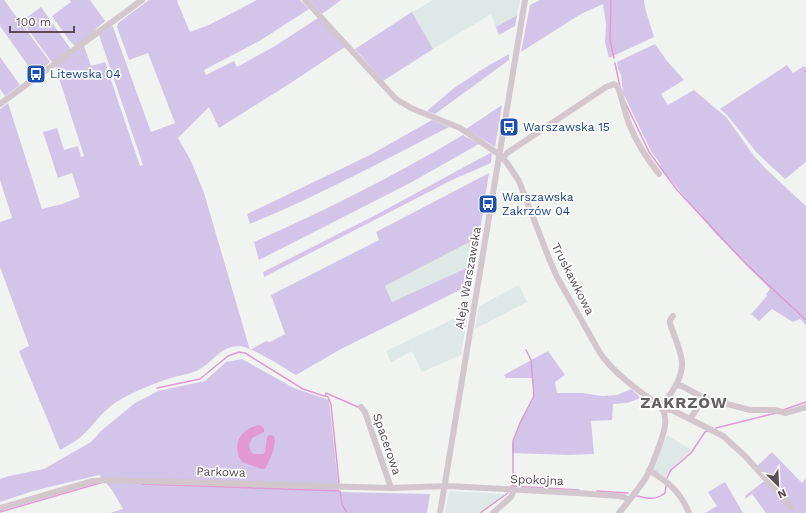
<svg xmlns="http://www.w3.org/2000/svg" width="806" height="513" viewBox="0 0 806 513" font-family="'Work Sans',sans-serif">
<style>
.commercial{fill:#dee8e6}
.green{fill:#d3c5ea}
.water{fill:#e298d3}
.lines{fill:none;stroke-linecap:round;stroke-linejoin:round}
.stream{stroke:#e298d3;stroke-width:1.5}
.minor{stroke:#d3c6cd;stroke-width:6}
.labels{text-anchor:middle;stroke-width:3.5;stroke-linejoin:round;paint-order:stroke}
.transit-label{font-size:12px;fill:#164399;stroke:#fff;text-anchor:start}
.street-label{font-size:12px;fill:#5c4b54;stroke:#fff}
.district-label{font-size:16px;font-weight:bold;letter-spacing:1px;fill:#655e61;stroke:#fff}
</style>
<rect width="100%" height="100%" fill="#f1f3f1"/>
<path class="commercial" d="M433,0H520L517,15L496,27L491,14L433,49L412,12Z
M479,237L475,264L392,302L385,286Z
M519,285L527,302L475,329L479,306Z
M468,312L461,355L422,372L412,351L391,362L386,351Z
M667,435L692,450L671,469L665,478L653,470Z
M449,491L506,494L478,513H445Z"/>
<path class="green" d="M0,0H4L50,62L34,74L0,26Z
M70,0H90L105,21L95,30L96,31L75,46L69,40L52,16L71,2Z
M149,0H178L177,1L190,32L209,25L257,0H300L309,9L261,40L204,70L206,75L234,61L237,67L275,46L318,18L345,47L286,86L219,128L209,107L178,138L191,161L204,193L250,350L266,341L270,342L285,334L271,295L379,240L376,232L489,173L479,237L385,286L392,302L475,264L472,284L341,349L296,375C285,368 250,346 239,346C221,346 214,361 200,369C192,374 180,375 171,378C152,384 132,392 115,403C103,411 95,423 85,433C78,440 69,445 60,450L19,351L29,346L0,267V222L12,218L0,180V109L8,103L42,209L62,204L80,197L72,173L58,178L43,132L57,128L64,150L78,146L81,157L84,156L56,69V66L84,46L91,66L105,62L140,166L143,165L99,35L110,26L113,27L151,132L175,123L148,53L129,60L117,27L118,23Z
M309,0H341L322,14Z
M540,0H644L645,8L654,37L609,58L605,42L606,25L603,4L581,14L521,52L530,5Z
M41,7L70,48V50L54,62L51,61L22,21Z
M412,12L433,49L383,81L355,49Z
M517,15L515,26L499,35L496,27Z
M655,44L667,61L684,80L661,94L668,105L694,90L727,118L754,156L766,169L806,206V325L800,319L793,322L772,309L759,321L751,314L767,296L766,294L770,289L714,232L659,166L661,165L651,151L623,93L621,75L618,68L617,62Z
M509,54V60L435,114L427,111L454,88L486,67Z
M0,57L20,85L5,96L0,89Z
M787,65L793,73L804,66L806,69V162L785,179L757,153L727,115L720,109Z
M502,105L495,147L466,129Z
M432,120L449,127C383,161 318,196 250,224L247,214L370,155Z
M463,135L479,144L412,182L259,260L254,242C326,210 396,175 463,135Z
M492,152L491,163L452,180L264,277L263,272L370,218Z
M548,351L565,375L555,382L557,393H583L602,396L617,395L631,389L641,398L627,403L613,404L612,420L591,421L594,454L569,455L512,453V443L520,421L533,400V378H506L504,375Z
M242,359L294,388L329,400L339,492L430,494L427,513H110L123,509L112,490L99,475L33,491L0,502V479L9,476L44,469L91,442L101,431L135,403L158,391L205,381L226,362Z
M772,452L802,483L806,478V513H766L752,494L745,499L746,495L763,482H765L756,467Z
M725,482L743,513H705L717,506L708,492Z"/>
<path class="water" d="M260,425L264,428V432L252,438L249,445L251,452L254,454H263L265,452L267,437L270,435L274,436C277,446 270,460 265,469H262L242,462C241,460 238,456 238,453C234,438 246,427 260,425Z"/>
<g class="lines">
<path class="stream" d="M611,0L610,40L614,58
M615,63L620,87
M805,71L806,72
M625,102L649,152L677,190L747,265L806,320
M157,388L200,379L228,356L239,352L245,353L303,389L324,396
M783,410L806,402
M716,428L776,413
M667,478L671,470L691,453L705,432L708,431
M339,483L331,404L328,397L325,396L326,393L358,407
M142,484L340,491L342,504L347,513
M511,486L579,490
M513,487V441L521,421L534,396L531,360L526,350
M597,491L628,493
M637,496C649,499 656,500 665,493L666,486
M0,512L100,483
M480,513L508,493"/>
<path class="minor" d="M305,0L396,99L411,108L460,128L500,155L507,163L519,181L550,261L557,277L600,353C611,369 626,381 642,393C647,397 654,400 659,405C664,410 666,418 665,425C664,435 651,470 645,479C637,491 628,502 619,513
M0,104L142,0
M503,158L507,153L606,87L614,84L617,86L619,90C623,102 625,114 630,126C637,143 647,159 659,174
M676,385L682,386L704,398L750,410H774L786,413L806,407
M660,406C671,396 683,377 682,362C681,350 674,336 670,323V320L673,316
M361,407L365,412L391,488
M662,409L672,410L723,436L745,456L791,507
M690,419L704,398
M649,470C669,483 680,491 689,513
M0,508L93,481L107,480L391,488L447,486L578,493L618,496L624,497L629,500
M440,513L525,0
M493,513L511,497L514,490"/>
</g>
<defs>
<g id="bus-square" transform="scale(1)"><rect x="-9" y="-9" width="18" height="18" rx="4" fill="#1a4fb4" stroke="#fff"/><path d="M-5-6H5V4H4V6H2V4H-2V6H-4V4H-5ZM-3.5-4V0h7V-4ZM-3.5 1.2v1.5H-2V1.2ZM2 1.2v1.5H3.5V1.2Z" fill="#fff"/></g>
</defs>
<g fill-rule="evenodd">
<use href="#bus-square" x="36" y="74"/>
<use href="#bus-square" x="509" y="127"/>
<use href="#bus-square" x="488" y="204"/>
</g>
<g class="labels">
<g class="transit-label">
<text x="50" y="78">Litewska 04</text>
<text x="523" y="131">Warszawska 15</text>
<text x="502" y="201">Warszawska<tspan x="502" dy="14">Zakrzów 04</tspan></text>
</g>
<g class="street-label">
<text transform="translate(468 278) rotate(-80)" y="4">Aleja Warszawska</text>
<text transform="translate(573 279) rotate(63)" y="4">Truskawkowa</text>
<text transform="translate(387 444) rotate(71)" y="4">Spacerowa</text>
<text transform="translate(221 472) rotate(2)" y="4">Parkowa</text>
<text transform="translate(537 480) rotate(2)" y="4">Spokojna</text>
</g>
<g class="district-label">
<text x="684" y="408">ZAKRZÓW</text>
</g>
</g>
<g transform="translate(778 485) rotate(156)" stroke="#ffffff" stroke-width="3" paint-order="stroke">
<path d="M0-3L7 15L0 10L-7 15Z" fill="#5c4b54"/>
<text y="-6" font-size="11" font-weight="bold" text-anchor="middle" fill="#5c4b54">N</text>
</g>
<path d="M10 26v6h64v-6" fill="none" stroke="#5c4b54" stroke-width="2"/>
<text x="16" y="26" font-size="12" fill="#5c4b54" stroke="#ffffff" stroke-width="3" paint-order="stroke">100 m</text>
</svg>
